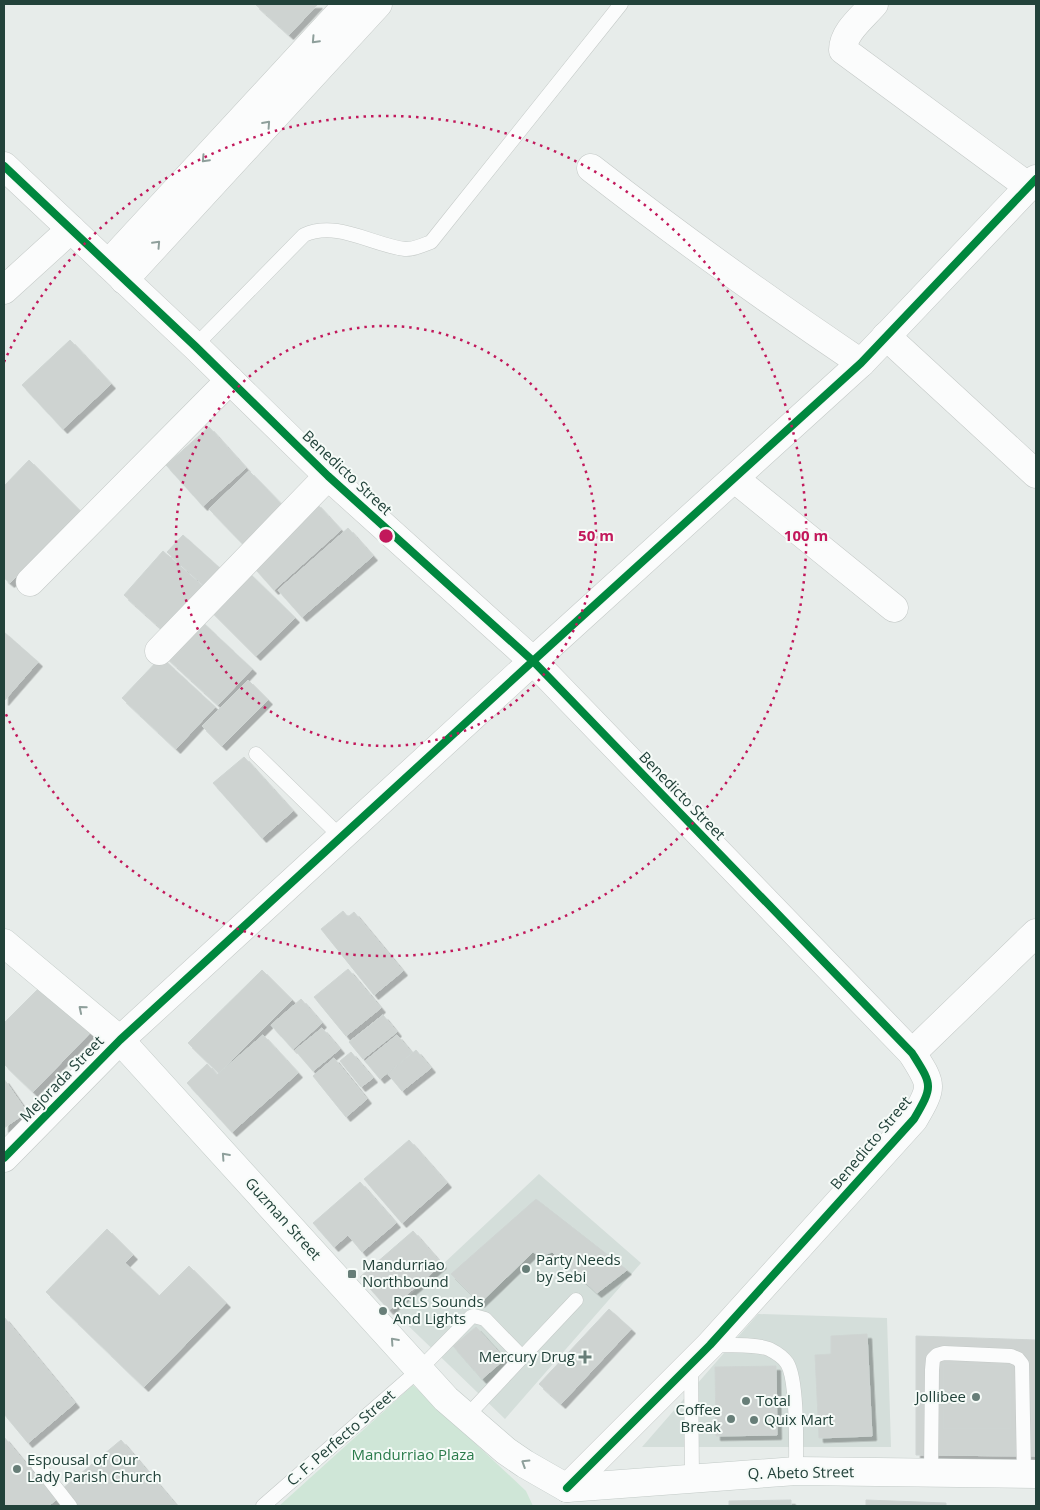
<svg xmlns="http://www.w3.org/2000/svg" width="1040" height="1510" viewBox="0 0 1040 1510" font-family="'Open Sans',sans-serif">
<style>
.built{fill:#d4deda}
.green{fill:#cfe6d7}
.building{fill:#ced3d1;stroke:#cfd5d3;filter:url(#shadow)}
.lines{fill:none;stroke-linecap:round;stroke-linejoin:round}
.service-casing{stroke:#c4c9c7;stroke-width:15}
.minor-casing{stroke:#c4c9c7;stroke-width:29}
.tertiary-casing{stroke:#c4c9c7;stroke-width:29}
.secondary-casing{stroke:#c2cac7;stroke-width:29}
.service{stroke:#fbfcfc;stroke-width:14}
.minor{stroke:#fbfcfc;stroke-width:28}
.tertiary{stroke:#fbfcfc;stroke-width:28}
.secondary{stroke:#fbfcfc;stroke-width:28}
.cycleway-casing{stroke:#f6fbf8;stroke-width:11}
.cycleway{stroke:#00873e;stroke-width:8}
.oneway{stroke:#8e9f9b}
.ring{fill:none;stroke:#c2185b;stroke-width:2.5;stroke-dasharray:2.5 5}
.poi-dot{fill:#677e78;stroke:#f6fbf8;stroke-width:2}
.labels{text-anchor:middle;stroke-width:4;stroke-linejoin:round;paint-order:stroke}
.street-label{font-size:15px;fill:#22423a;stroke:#f6fbf8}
.poi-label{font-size:15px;fill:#22423a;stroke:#f6fbf8;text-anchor:start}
.park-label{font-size:15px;fill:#2a7b4b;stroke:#f6fbf8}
.centre{fill:#c2185b;stroke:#f6fbf8;stroke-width:2.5}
.ring-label{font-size:15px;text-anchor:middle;font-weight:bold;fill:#c2185b;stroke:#f6fbf8;stroke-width:4;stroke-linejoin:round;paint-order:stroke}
</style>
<defs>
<filter id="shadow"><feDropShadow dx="4.5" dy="4.5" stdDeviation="0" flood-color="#0004"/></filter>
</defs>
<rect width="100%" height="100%" fill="#e7ecea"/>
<path class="built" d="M539,1174L641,1263L505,1419L393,1311Z
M758,1314L887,1318L891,1447H642Z"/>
<path class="green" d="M413,1385L526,1491L533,1506H279Z"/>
<path class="building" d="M255,4H318L289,35Z
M70,340L111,384L63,429L22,385Z
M209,427L246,468L203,506L166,465Z
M29,460L81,512L10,583L4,578V486Z
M249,471L286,509L246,547L209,509Z
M316,503L341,530L274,590L250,563Z
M348,528L373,556L302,617L278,590Z
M183,535L223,571L207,588L167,552Z
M163,551L207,590L167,634L124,595Z
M245,569L295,618L256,656L207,607Z
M199,619L252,669L218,705L164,655Z
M4,632L38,662L4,701Z
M161,657L215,707L176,749L122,698Z
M248,680L268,700L222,746L202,726Z
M244,757L293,811L262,838L213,783Z
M343,911L348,917L354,912L403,971L374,995L321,929Z
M348,969L381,1008L346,1036L314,997Z
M262,970L292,1000L219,1073L188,1043Z
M41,986L90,1033L33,1092L4,1064V1023Z
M301,999L322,1023L293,1049L271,1025Z
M383,1015L397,1032L363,1059L349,1042Z
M322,1028L340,1049L313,1071L295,1050Z
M263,1035L298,1073L232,1132L187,1083L207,1064L217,1075Z
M397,1035L412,1053L380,1079L365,1061Z
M416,1050L431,1068L402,1091L388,1074Z
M351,1052L373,1078L361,1087L340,1061Z
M334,1058L367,1099L346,1117L313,1076Z
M4,1079L27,1112L4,1128Z
M409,1140L447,1183L402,1223L364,1179Z
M360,1182L396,1223L362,1252L348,1235L334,1247L313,1223Z
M536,1199L627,1270L597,1293L552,1252L541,1256L533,1252L480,1303L451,1274Z
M107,1229L133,1255L125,1263L159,1296L189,1266L226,1303L144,1387L46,1292Z
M413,1231L442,1264L389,1310L360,1277Z
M609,1309L631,1329L561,1404L539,1384Z
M4,1317L75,1403L28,1443L4,1414Z
M476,1327L505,1359L482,1379L453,1346Z
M867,1334L872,1436L819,1438L815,1355L831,1354V1336Z
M916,1336L1036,1340V1456L916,1455Z
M944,1363L1010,1366L1011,1429L943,1428Z
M776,1366L777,1435L716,1436L715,1367Z
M4,1437L56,1500L48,1506H4Z
M121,1440L177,1506H77L62,1489Z
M791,1500V1506H729V1501Z
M866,1500L946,1503V1506H866Z"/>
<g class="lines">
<g class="service-casing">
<path id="service" d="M195,346L304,235C337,220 372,245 405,249C413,250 423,245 431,242L621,4
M256,754L341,837
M711,1345C727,1346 753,1343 769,1349C775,1352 783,1357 787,1363C798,1380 796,1448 796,1471
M691,1365L692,1478
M466,1417L576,1300
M38,1465L70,1506
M931,1473L932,1370L933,1359L937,1355L944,1353L1011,1356L1018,1359L1022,1364L1024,1474
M263,1506L420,1369L471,1317L474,1316L485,1319L522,1357"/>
</g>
<g class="minor-casing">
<path id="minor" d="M874,4C863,17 843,32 843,50L1029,187
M591,168C678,236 769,301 861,363
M108,264L348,4
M124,280L378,4
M4,290L71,229
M886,336L1036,474
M735,479L894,608
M30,582L230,380
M159,651L328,476
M912,1053L1036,933"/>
</g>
<g class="tertiary-casing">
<path id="tertiary" d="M4,166L195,346L328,476L533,661L912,1053C932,1085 934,1085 914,1119L710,1345L567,1488
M4,1158L120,1040L533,661L861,363L1036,179"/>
</g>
<g class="secondary-casing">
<path id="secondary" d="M4,943L120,1040L446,1399L506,1451L525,1464L567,1488
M567,1488L796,1471L1036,1474"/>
</g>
<use href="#service" class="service"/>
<use href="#minor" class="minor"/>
<use href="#tertiary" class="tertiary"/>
<use href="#secondary" class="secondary"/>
<g class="cycleway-casing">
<path id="cycleway" d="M4,166L195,346L328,476L533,661L912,1053C932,1085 934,1085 914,1119L710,1345L567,1488
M4,1158L120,1040L533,661L861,363L1036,179"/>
</g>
<use href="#cycleway" class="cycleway"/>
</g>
<defs><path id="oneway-chevron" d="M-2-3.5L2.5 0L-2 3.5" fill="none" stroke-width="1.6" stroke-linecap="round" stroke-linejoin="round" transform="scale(1.25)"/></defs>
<g class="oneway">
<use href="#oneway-chevron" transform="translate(315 40) rotate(133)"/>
<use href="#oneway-chevron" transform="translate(267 124) rotate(-48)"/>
<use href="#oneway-chevron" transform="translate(205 159) rotate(133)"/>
<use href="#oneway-chevron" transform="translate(157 244) rotate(-47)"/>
<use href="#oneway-chevron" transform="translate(82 1009) rotate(-140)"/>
<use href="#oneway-chevron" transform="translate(225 1156) rotate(-132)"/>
<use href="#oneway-chevron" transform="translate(394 1341) rotate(-132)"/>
<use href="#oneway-chevron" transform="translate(525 1463) rotate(-148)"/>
</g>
<g class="ring">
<circle cx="386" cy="536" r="210"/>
<path d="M4 362A420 420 0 1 1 4 710"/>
</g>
<g class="poi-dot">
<circle cx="526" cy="1269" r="5"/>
<rect x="347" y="1269" width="10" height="10" rx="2.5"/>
<circle cx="383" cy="1311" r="5"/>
<path d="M582.5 1349.5h5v5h5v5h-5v5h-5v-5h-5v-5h5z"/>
<circle cx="976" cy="1397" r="5"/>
<circle cx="746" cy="1401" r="5"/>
<circle cx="731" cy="1419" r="5"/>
<circle cx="754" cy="1420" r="5"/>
<circle cx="17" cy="1469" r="5"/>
</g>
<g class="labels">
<g class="street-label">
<text transform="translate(347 473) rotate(43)" y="5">Benedicto Street</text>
<text transform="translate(682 796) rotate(46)" y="5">Benedicto Street</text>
<text transform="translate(62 1079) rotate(-46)" y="5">Mejorada Street</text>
<text transform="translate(871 1143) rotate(-50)" y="5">Benedicto Street</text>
<text transform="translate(283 1219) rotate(48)" y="5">Guzman Street</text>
<text transform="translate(341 1438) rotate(-41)" y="5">C. F. Perfecto Street</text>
<text transform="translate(801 1473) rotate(-1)" y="5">Q. Abeto Street</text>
</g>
<g class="poi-label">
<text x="536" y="1265">Party Needs<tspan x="536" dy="17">by Sebi</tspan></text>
<text x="362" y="1270">Mandurriao<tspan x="362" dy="17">Northbound</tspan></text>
<text x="393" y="1307">RCLS Sounds<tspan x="393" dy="17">And Lights</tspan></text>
<text x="575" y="1362" text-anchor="end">Mercury Drug</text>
<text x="966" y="1402" text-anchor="end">Jollibee</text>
<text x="756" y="1406">Total</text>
<text x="721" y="1415" text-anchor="end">Coffee<tspan x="721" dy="17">Break</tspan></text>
<text x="764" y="1425">Quix Mart</text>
<text x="27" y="1465">Espousal of Our<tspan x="27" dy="17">Lady Parish Church</tspan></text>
</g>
<g class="park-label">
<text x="413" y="1460">Mandurriao Plaza</text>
</g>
</g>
<circle cx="386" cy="536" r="8" class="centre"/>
<g class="ring-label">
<text x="596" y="541">50 m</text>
<text x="806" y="541">100 m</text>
</g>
<rect width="1040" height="1510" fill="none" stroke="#22423a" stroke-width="10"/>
</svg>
